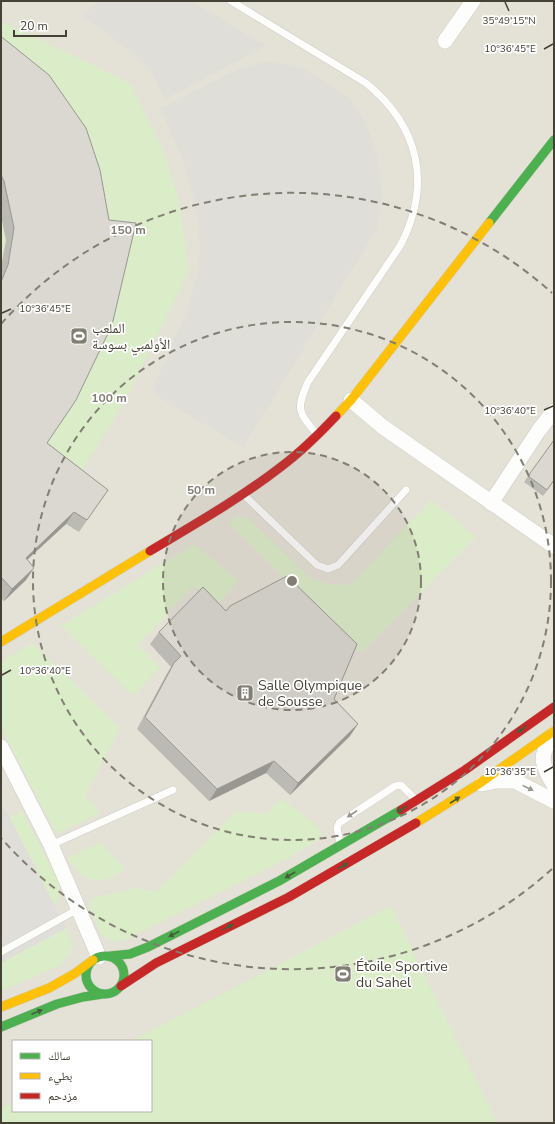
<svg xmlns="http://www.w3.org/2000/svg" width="555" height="1124" viewBox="0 0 555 1124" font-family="'Nunito Sans','Noto Naskh Arabic',sans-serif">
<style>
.residential{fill:#e4e1d6;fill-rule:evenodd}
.green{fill:#dbecc8}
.parking{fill:#dfded9}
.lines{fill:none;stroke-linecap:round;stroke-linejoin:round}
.lane-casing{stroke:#ceccc6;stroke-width:8}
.street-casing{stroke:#ceccc6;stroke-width:16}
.fast-casing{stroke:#d0cdc0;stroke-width:10}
.slow-casing{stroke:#d0cdc0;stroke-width:10}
.jam-casing{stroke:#d0cdc0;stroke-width:10}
.lane{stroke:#fdfdfc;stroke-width:7}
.street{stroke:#fdfdfc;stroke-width:15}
.fast{stroke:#4caf50;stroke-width:9}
.slow{stroke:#ffc107;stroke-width:9}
.jam{stroke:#c62828;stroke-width:9}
.wall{fill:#bbbab4}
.shaded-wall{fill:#999792}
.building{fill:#dad8d1;stroke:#999792}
.oneway{fill:#485c3c}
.oneway2{fill:#98968f}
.ticks{fill:none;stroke:#464135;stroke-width:1.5}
.ring{fill:none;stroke:#827e74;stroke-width:2;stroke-dasharray:7 5}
.labels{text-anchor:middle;stroke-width:3.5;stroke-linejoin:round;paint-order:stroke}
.poi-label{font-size:14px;fill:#464135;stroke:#fff;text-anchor:start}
.ticks-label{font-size:10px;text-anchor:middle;fill:#464135;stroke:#fff;stroke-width:3.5;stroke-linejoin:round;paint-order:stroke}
.centre{fill:#827e74;stroke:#fff;stroke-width:2}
.ring-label{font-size:12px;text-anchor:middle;font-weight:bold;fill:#827e74;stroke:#fff;stroke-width:3.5;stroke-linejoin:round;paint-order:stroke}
</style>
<rect width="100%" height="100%" fill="#f0efe9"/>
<path class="residential" d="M1,1H554V1123H1ZM13,1041H151V1111H13Z"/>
<path class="green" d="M1,21L130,83L166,157L179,201L189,271L125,401L75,482L101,502L79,532L65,524L18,569L26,580L4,601L1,598Z
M431,500L476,537L361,653L228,523L239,516L249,519L309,577L327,584L350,585Z
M194,544L239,581L216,606L193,586L138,645L160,667L133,696L61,626Z
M32,643L120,728L85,796L100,813L60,832L54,829L1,728V662Z
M280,798L314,823L322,834L321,838L290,857L124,940L112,941L102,936L88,904L92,898L136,888L156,892L235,812L268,813Z
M22,811L58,880C61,890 60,897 55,906L10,817Z
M100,842L125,869C100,887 84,883 67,858Z
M391,906L497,1123H1V1109L13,1102V1111H151V1041H131Z
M66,928L73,944L70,953L61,965L1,991V963Z"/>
<path class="parking" d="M98,1H191L266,46L165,99L151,72L126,47L82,16Z
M268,61L300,67L332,86L354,103L365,121L378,156L382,195L377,229L243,447L157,396L152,390L185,316L199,269L200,251L199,229L193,195L183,160L160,109L238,69Z
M1,801L66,928L1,963Z"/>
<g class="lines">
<g class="lane-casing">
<path id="lane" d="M231,1L366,83C420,127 432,185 400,246L308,382C296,409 298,412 316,433
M244,495L317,565L328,569L338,565L406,490
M340,843L337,828L339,823L395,786L401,785L415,799
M51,845L173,790
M1,952L78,909"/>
</g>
<g class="street-casing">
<path id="street" d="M445,41L473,1
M351,400L383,427L554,546
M491,503L539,430L554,411
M554,734C539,755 540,763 554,785
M1,747L51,845L99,957
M482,784L497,781H515L554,801"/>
</g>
<g class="fast-casing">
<path id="fast" d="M489,223L554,140
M86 975a19 19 0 1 1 38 0a19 19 0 1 1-38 0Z
M110,956L130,954L148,947L279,881L401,810
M1,1027L57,1004L83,997L103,994"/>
</g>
<g class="slow-casing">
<path id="slow" d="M336,416L351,400L489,223
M1,642L150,551
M416,823L477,785L554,731
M1,1007L49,988L74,974L93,960"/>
</g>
<g class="jam-casing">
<path id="jam" d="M150,551C195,524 241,498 282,466C302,451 319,434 336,416
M401,810L465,770L554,707
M121,986L156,963L289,897L416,823"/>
</g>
<use href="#lane" class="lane"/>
<use href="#street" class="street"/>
<use href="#fast" class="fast"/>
<use href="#slow" class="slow"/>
<use href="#jam" class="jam"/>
</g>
<path class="wall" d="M1,37L47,443L108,490L79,532L66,524L27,560L26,580L4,601L1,598V267L6,240L1,216Z
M554,440V481L543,496L524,482Z
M226,611L334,699L350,736L290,795L266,773L209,801L137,729L166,675L171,667L150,644L159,632Z"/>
<path class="shaded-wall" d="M74,512L66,524L17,569L26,558Z
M34,568L26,580L4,601L12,589Z
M358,724L350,736L290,795L298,783Z
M274,761L266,773L209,801L217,789Z"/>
<path class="building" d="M1,37L3,38L49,75L86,128L100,170L109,220L136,223L112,325L76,400L47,443L108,490L87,520L74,512L26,558L34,568L12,589L1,577V282L8,265L14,228L4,181L1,175Z
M554,440V480L547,490L528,476Z
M287,576L357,644L334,699L358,724L298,783L274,761L217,789L145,717L174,663L181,656L159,632L203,587L226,611L230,606Z"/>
<defs><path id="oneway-solid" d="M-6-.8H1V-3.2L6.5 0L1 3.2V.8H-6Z"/></defs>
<g class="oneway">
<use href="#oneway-solid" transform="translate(522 729) rotate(145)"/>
<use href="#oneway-solid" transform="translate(455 800) rotate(-33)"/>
<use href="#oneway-solid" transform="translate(402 809) rotate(150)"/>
<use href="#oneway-solid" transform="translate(343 866) rotate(-30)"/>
<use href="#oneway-solid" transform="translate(290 875) rotate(150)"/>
<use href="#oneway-solid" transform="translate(228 927) rotate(-26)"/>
<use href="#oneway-solid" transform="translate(174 934) rotate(153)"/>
<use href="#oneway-solid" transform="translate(37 1012) rotate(-22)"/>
</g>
<g class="oneway2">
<use href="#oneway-solid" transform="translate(528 788) rotate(26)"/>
<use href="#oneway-solid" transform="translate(352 814) rotate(147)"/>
</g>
<path class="ticks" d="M505,2L509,11M544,49L553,44M2,313L11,309M544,410L553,406M2,675L11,670M544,772L553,767"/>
<circle cx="292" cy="581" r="129" fill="#827e74" fill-opacity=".12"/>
<g class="ring">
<circle cx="292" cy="581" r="129"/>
<circle cx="292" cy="581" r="259"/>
<path d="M552 869A388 388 0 0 1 1 838M1 324A388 388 0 0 1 552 293"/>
</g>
<defs>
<g id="stadium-square" transform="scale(0.9)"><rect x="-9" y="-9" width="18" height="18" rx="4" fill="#827e74" stroke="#fff"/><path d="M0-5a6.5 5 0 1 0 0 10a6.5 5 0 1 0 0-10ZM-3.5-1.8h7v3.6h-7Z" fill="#fff"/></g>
<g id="building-square" transform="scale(0.9)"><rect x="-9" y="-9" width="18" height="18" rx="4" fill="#827e74" stroke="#fff"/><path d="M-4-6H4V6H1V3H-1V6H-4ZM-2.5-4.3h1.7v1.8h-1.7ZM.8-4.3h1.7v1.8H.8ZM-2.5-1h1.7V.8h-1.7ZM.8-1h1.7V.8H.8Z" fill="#fff"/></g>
</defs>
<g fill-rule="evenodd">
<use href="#stadium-square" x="79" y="336"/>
<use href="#building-square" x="245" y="693"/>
<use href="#stadium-square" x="343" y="974"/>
</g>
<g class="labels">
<g class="poi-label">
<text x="92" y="333">الملعب<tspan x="92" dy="16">الأولمبي بسوسة</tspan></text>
<text x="258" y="690">Salle Olympique<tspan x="258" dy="16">de Sousse</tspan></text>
<text x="356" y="971">Étoile Sportive<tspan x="356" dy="16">du Sahel</tspan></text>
</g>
</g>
<g class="ticks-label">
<text x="509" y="24">35°49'15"N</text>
<text x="510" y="52">10°36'45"E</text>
<text x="45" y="312">10°36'45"E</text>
<text x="510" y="414">10°36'40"E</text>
<text x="45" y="674">10°36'40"E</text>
<text x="510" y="775">10°36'35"E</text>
</g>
<circle cx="292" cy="581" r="6" class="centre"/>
<g class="ring-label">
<text x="128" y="234">150 m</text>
<text x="109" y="402">100 m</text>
<text x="201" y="494">50 m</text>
</g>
<rect width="555" height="1124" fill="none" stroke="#464135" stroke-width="4"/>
<rect x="12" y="1040" width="140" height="72" fill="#ffffff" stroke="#b5b3ae"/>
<rect x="20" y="1053" width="20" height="6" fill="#4caf50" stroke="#b5b3ae"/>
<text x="48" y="1060" font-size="12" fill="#464135">سالك</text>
<rect x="20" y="1073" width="20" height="6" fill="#ffc107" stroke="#b5b3ae"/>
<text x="48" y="1080" font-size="12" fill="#464135">بطيء</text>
<rect x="20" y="1093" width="20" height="6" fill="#c62828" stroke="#b5b3ae"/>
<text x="48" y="1100" font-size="12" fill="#464135">مزدحم</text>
<path d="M14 30v6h52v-6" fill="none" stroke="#464135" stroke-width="2"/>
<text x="20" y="30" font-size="12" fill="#464135" stroke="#ffffff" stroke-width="3" paint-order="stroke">20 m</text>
</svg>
